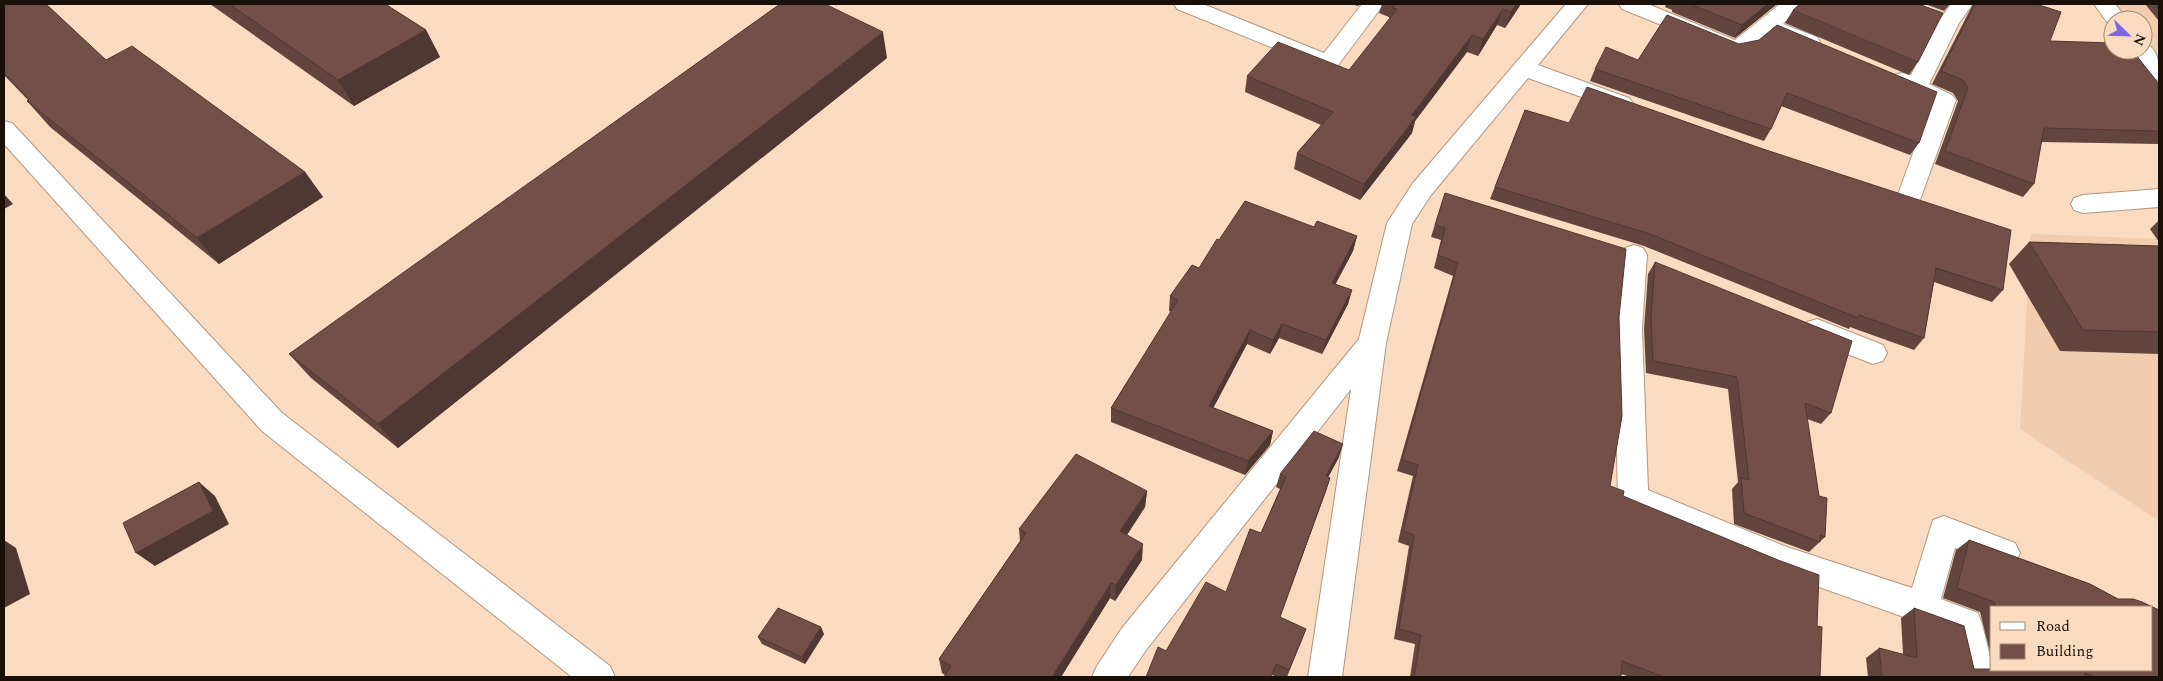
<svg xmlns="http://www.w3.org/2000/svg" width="2163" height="681" viewBox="0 0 2163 681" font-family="Spectral,serif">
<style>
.built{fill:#f1ccae}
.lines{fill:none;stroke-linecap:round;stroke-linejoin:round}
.minor-casing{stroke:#b4977f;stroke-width:2}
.minor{fill:#fff;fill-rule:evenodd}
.wall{fill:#62453d}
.shaded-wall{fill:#503832}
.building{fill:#725047;stroke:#503832}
</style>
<rect width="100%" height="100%" fill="#f9dbc1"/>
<path class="built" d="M2112,4H2159V61L2143,41V20H2125Z
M2031,234L2159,239V521L2020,429Z"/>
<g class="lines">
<g class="minor-casing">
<path id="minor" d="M1174,4H1203L1324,53L1362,4H1384L1336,68L1328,70L1177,9Z
M1566,4H1588L1538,65L1629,98L1633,103L1629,108L1621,111L1528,78L1431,195L1412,224L1386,343L1342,677H1308L1351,389L1146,650L1128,677H1092L1097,666L1122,628L1359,339L1387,223L1413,183Z
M1619,4H1648L1735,40L1780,4H1803L1783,24L1817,37L1820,42L1817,47L1809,49L1801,47L1770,35L1752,50L1733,54L1622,9Z
M1951,4H1973L1959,23L1929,84L1952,95L1956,100L1920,200L1917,206L1908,209L1899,206L1896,200L1931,103L1894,85L1891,80L1894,75L1902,73L1911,75L1938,22Z
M2094,4H2115L2128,20H2113V26L2109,25Z
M2143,43C2160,48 2159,66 2159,80L2151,78L2130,50H2143Z
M4,121L12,123L282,413L610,666L615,677H572L262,431L4,144Z
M2159,189V207L2083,213L2074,210L2071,204L2074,198L2083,195Z
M1634,245L1643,248L1647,255L1642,329L1648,490L1784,546L1912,588L1933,520L1944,516L2015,543L2020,553L2015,563L2004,567L1955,548L1941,599L1978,613L1982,624L1995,677H1961L1952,634L1768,569L1622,507L1618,498L1614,329L1621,255L1625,248Z
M1817,319L1883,345L1887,353L1883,361L1873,364L1807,338L1803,330L1807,322Z"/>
</g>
<use href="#minor" class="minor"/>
</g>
<path class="wall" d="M4,4L305,172L323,197L219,264L50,127L27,101L28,100L4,75Z
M210,4H385L426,30L440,57L354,106Z
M1351,4H1360L1358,6Z
M1382,4H1521L1505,28L1497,25L1478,56L1467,52L1415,121L1412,133L1360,200L1294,169L1297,153L1321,125L1245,92L1247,76L1349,70L1389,21V17L1379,13Z
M1666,4H1777L1735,38L1672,12V10L1665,7Z
M1925,4H1950L1944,11Z
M1973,4H2036L2050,41L2159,84V144L2041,142L2034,184L2023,197L1935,164L1958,101L1953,93L1932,84Z
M2145,4H2159V21Z
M1793,10L1918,62L1909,75L1785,23Z
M1667,15L1919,143L1910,155L1781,106L1771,129L1764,141L1590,81L1595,69L1638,60Z
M887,58L398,448L311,378L289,354Z
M1525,110L2003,290L1992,302L1934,282L1924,338L1914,350L1850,327L1849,329L1644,246L1490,199Z
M1445,193L1619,317L1610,486L1623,496L1817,626L1820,677H1630L1621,674V677H1410L1415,644L1394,639L1409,546L1398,542L1413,476L1397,471L1453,276L1434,268L1441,240L1431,237Z
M2159,220V242L2150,229Z
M1314,227L1357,236L1353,251L1335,285L1352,290L1348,304L1322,354L1279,338L1270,354L1247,344L1213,408L1273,431L1270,445L1245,475L1111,422V408L1171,312L1169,311L1170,296L1199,268L1219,240Z
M2029,242L2159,246V354L2060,351L2009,264Z
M1655,262L1831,413L1821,424L1807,419L1825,537L1809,552L1734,524L1732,489L1738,482L1728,389L1646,373L1644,329L1648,274Z
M1339,457L1328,477L1330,478L1326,491L1280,617L1306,629L1287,677H1277L1272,675L1166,651L1226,592L1261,533L1280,489L1276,487L1280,474Z
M1147,491L1145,507L1127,535L1142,560L1115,601L1110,598L1061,677H944L945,675L942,673L939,659L1020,541L1019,529Z
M1969,540L2090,584L2118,599H2133L2142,602L2159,610V677H1868L1866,658L1879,648L1903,654L1901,618L1914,608L1964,626L1974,669L2152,670V607H1992V660L1980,612L1943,598L1956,550Z
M824,634L805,664L762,644L758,637Z"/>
<path class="shaded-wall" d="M1516,4H1521L1505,28L1511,12Z
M1768,4H1777L1735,38L1742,25Z
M1503,9L1497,25L1478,56L1483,39Z
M426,30L440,57L354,106L338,80Z
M883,32L887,58L398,448L378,424Z
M1472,35L1467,52L1415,121L1412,133L1360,200L1364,184L1412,115Z
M305,172L323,197L219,264L197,238Z
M4,194L13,204L4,209Z
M1357,236L1353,251L1328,298L1332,283Z
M1352,290L1348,304L1322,354L1326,340Z
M1282,324L1279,338L1270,354L1273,340Z
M1250,330L1247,344L1207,420L1209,406Z
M1273,431L1270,445L1245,475L1248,461Z
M1343,444L1339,457L1322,489L1326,476Z
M1330,478L1326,491L1276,628L1280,617Z
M199,482L215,496L229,524L155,566L136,553Z
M1147,491L1145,507L1119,547L1120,531Z
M4,540L16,548L30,594L4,608Z
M1143,544L1142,560L1115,601L1116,585Z
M1111,583L1110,598L1061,677H1052Z
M821,627L824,634L805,664L802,657Z
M1306,629L1302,640L1286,677L1289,670Z"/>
<path class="building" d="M4,4H46L106,60L132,46L305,172L197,238L27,101L29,100L4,73Z
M229,4H385L426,30L338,80Z
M780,4H825L883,32L378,424L289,354Z
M1395,4H1516L1511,12L1503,9L1483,39L1472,35L1412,115L1416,117L1364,184L1297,153L1333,112L1247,76L1278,42L1349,70L1397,9L1392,8Z
M1690,4H1768L1742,25Z
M1800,4H1918L1943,13L1918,62L1793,10Z
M1975,4H2036L2061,12L2050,41L2113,43V50H2132L2159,84V131L2044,128L2034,184L1945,151L1968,88L1963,80L1941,71Z
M1667,15L1739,44L1759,40L1777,25L1937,92L1919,143L1787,93L1771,129L1595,69L1606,47L1638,60Z
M1587,87L1763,149L2011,230L2003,290L1936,268L1924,338L1859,315L1858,318L1650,234L1495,187L1525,110L1569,123Z
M1445,193L1626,249L1619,317L1622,416L1610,486L1624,491L1623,496L1778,560L1819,575L1817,626L1822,627L1820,677H1664L1622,661L1621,677H1414L1421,635L1399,629L1414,535L1403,531L1418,465L1402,460L1458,263L1438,255L1445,228L1435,225Z
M1245,201L1314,227L1317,221L1357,236L1332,283L1352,290L1326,340L1282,324L1273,340L1250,330L1209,406L1273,431L1248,461L1111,408L1178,300L1170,296L1192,265L1199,268L1217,239L1219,240Z
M2029,242L2159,246V332L2083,330Z
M1655,262L1852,341L1831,413L1805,403L1819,496L1827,498L1825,537L1820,535V542L1744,513L1741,478L1749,480L1737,377L1653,361L1651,317Z
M1314,431L1343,444L1326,476L1330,478L1280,617L1306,629L1289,670L1276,664L1271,677H1146L1158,647L1166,651L1206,582L1226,592L1250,529L1261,533L1286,477L1280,474Z
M1076,454L1147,491L1120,531L1143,544L1116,585L1111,583L1052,677H944L951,666L939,659L1026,533L1019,529Z
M199,482L213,511L136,553L123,523Z
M1969,540L2090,584L2118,599H2133L2142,602L2159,610V677H2095L2085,673V677H1882L1879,648L1917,658L1914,608L1964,626L1974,669L2152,670V607H1995L1994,602L1957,588Z
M778,608L821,627L802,657L758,637Z"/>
<rect width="2163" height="681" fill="none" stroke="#1a1007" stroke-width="10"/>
<rect x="1990" y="606" width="162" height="65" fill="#f9dbc1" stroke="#a08a77"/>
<rect x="2000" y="622" width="25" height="8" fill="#ffffff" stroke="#a08a77"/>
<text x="2036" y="631" font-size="15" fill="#1a1007">Road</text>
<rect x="2000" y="644" width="25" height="15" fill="#725047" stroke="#a08a77"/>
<text x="2036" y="656" font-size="15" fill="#1a1007">Building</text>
<g transform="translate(2128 35) rotate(113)"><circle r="24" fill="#f9dbc1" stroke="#a08a77"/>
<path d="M0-4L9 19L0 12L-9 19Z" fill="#7e66e2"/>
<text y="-8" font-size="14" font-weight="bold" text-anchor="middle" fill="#1a1007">N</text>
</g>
</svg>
